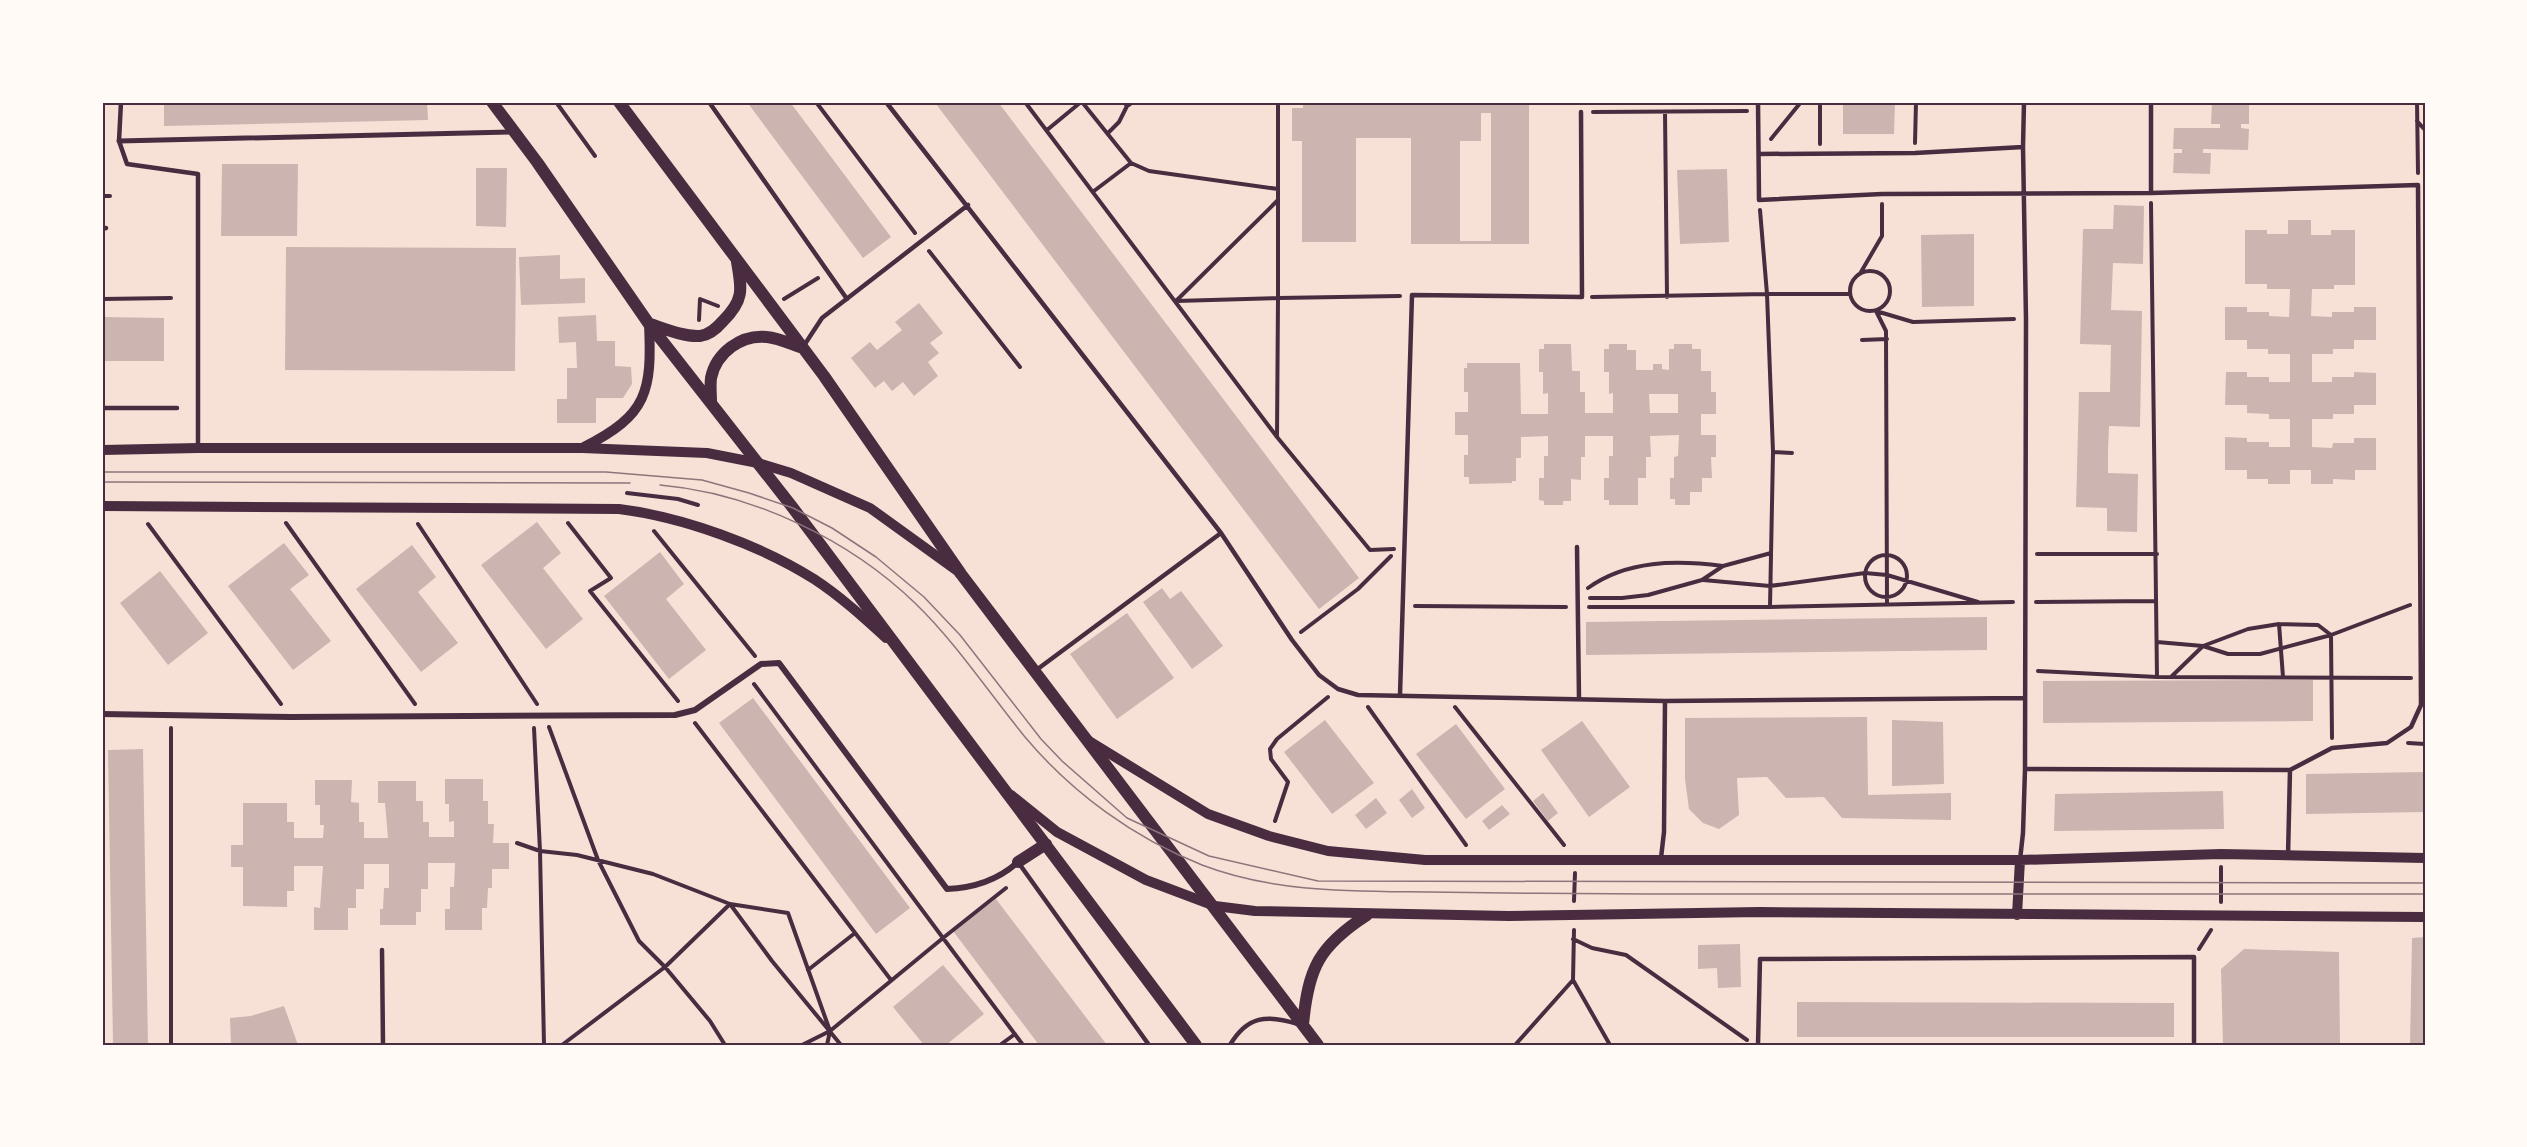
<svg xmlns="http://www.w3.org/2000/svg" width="2527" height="1147" font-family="'Zilla Slab',serif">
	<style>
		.building { fill: #ccb4b1; fill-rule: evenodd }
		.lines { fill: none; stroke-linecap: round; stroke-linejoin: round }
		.path { stroke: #4a2c40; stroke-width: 4 }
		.service { stroke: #4a2c40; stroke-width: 4.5 }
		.pedestrian { stroke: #4a2c40; stroke-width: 5 }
		.minor { stroke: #4a2c40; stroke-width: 6 }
		.tertiary { stroke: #4a2c40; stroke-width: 10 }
		.secondary { stroke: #4a2c40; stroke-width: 12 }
		.tram { stroke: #8f747c; stroke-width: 1.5 }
		.neatline { fill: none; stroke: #4a2c40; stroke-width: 2 }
	</style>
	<rect width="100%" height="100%" fill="#f7e1d7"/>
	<path class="building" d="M164,102H427L428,120L164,126Z
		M747,102H790L891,237L863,258Z
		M939,102H998L1359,578L1319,609L936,104Z
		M1303,102H1356V105H1410V102H1529V244H1411V138H1356V242H1302V141H1292V108H1303ZM1481,113H1491V241H1460V141H1481Z
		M1843,102H1895L1894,134H1843Z
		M2249,102V124H2241V128L2249,129L2248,150L2203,149V153H2211L2210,174L2173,173L2174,153H2182V149H2173L2174,128H2220V124H2211L2212,103Z
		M222,164H298L297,236H221Z
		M476,168H507L506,227L476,226Z
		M1727,169L1729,242L1680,244L1677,170Z
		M2114,205L2144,206L2143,264L2113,263L2112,287L2111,310L2142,311L2140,427L2109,426L2108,450V473L2138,474L2137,532L2107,531V508L2076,507L2079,392H2110L2111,345L2080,344L2083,229H2113Z
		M2288,220H2311V235H2331V230H2355V285H2334V289H2312L2311,316L2332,317V312H2354V307H2376V340H2354V349H2333V354H2312V382H2332V377H2354V372L2376,373V405H2354V414H2333V419H2312V447L2332,448L2333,443H2354V438H2376V470H2355V480L2333,479V484H2311V470H2290V484H2268V479H2247V470H2225V437L2247,438V442H2269V447H2290V419H2269V414L2247,413V405H2225L2226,372H2247V377H2269V382H2290V354H2268V349H2247V340H2225V307H2247V312H2269V316L2289,317L2290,289H2267V284H2245V230H2267V234H2288Z
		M1974,234V306L1922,307L1921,235Z
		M286,247L516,248L515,371L285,370Z
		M560,255V279L585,278V303L521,305L519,257Z
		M919,303L943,333L930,343L939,353L928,362L938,376L914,396L903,382L892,391L884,381L875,388L851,358L870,342L877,350L902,330L895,322Z
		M596,315L597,341H615V366L631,367L632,384L623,398H596V423H557V399H567V368H577L576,342L559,343L558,317Z
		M102,317L164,318V361H102Z
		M1544,344H1571L1572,371H1580V392H1585V413H1613V393L1609,394V372H1604V349H1609V344H1627V350H1636V370H1653V364H1662V369L1669,370V349H1674V344H1692V349H1701V371H1711V392H1716V414H1701V435H1716V457H1711L1712,478H1702V492H1690V505H1675V499H1670V478H1674V457L1678,456L1679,435L1650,436L1651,457H1646V478H1638V505H1609V500H1604V478H1609V456H1613V436H1585V457H1581V480L1571,479V501H1563V505H1544V501L1539,500V478H1544V456H1548V436L1521,437V458H1516V481H1512V483L1469,484V477H1464V455H1468V435H1455V412H1468V392H1464V368H1467V363H1520L1521,414H1548V393L1543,394V372H1539V349H1544ZM1649,394H1678V413H1650Z
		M537,522L561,553L543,568L583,619L546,649L481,565Z
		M284,543L309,575L290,589L331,641L293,670L228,586Z
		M412,545L436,577L418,592L458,643L421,672L356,589Z
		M660,552L684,584L666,599L706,650L669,679L604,596Z
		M160,571L208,633L168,665L120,603Z
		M1162,588L1170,599L1181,591L1223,646L1192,669L1143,602Z
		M1127,613L1174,678L1117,719L1070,654Z
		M1987,617V650L1586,655V622Z
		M2313,680V721L2043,723V681Z
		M753,698L910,908L876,934L719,723Z
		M1867,717L1868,795L1951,793V820L1842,818L1824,797L1786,798L1767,777L1737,778L1739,815L1719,829L1703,823L1689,809L1685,779V718Z
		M1325,720L1374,783L1332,814L1284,752Z
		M1892,720L1943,722L1944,784L1892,786Z
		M1582,721L1630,787L1589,817L1541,750Z
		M1456,724L1505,789L1466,819L1416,754Z
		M143,749L148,1045H113L108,750Z
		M2425,772V812L2306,814V774Z
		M445,779H483V801H488V824H494L493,843H509V869H492V888H488L487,908H482V930H445V909H450V887H454L455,863H428V889H421V912H416V925H380V909H383L384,888H389V864H364V889H356V908H348V930H314V907L320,908L323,866H294V891H287V907L243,906V867H231V845H243V803H287V822H294V838H323L324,825H320V805H315V780H352L351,802L359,803V822H364V838H388L385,803H378V781H416V801H423V822H429V837H454V821L449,822V804H445Z
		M1412,789L1425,808L1412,818L1399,800Z
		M2223,791L2224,829L2054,831L2055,794Z
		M1543,793L1558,813L1548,821L1533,801Z
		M1376,798L1387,813L1366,829L1355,815Z
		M1502,805L1510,814L1489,830L1482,821Z
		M996,899L1107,1045H1039L953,931Z
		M2425,937V1045H2410L2412,938Z
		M1740,944L1741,987L1718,988L1717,968L1698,969V945Z
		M2244,949L2339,952L2340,1044L2223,1045L2221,969Z
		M943,965L984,1014L946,1045H924L893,1007Z
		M1797,1002L2174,1003V1037H1797Z
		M284,1006L298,1045H231L230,1018L251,1016Z"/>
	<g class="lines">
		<path class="path" d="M556,102L595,156
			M816,102L915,233
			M1025,102L1277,437L1370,550L1394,549
			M1082,102L1131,163L1149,171L1278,189
			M1278,102V298L1400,296
			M1820,102V144
			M2417,102L2418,173
			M1127,106L1133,102
			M1593,112L1747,111
			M1665,112L1667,297
			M2417,121L2425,130
			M1047,130L1081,102
			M1108,133L1119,122L1127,106L1124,102
			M1771,139L1801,102
			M1915,143L1916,102
			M1094,191L1131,163
			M102,196H110
			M2151,203L2157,677
			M929,251L1020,367
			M1850 291a20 20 0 1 1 40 0a20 20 0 1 1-40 0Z
			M1861,272L1882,236V204
			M1592,297L1767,294L1760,210
			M102,299L171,298
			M784,299L818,278
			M1876,311L1886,331L1887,603
			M1876,311L1913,322L2014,319
			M699,320L700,299L718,306
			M1862,340L1887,339
			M1277,436L1278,298L1176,301L1278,200
			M1773,452L1792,453
			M627,493L678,499L698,505
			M286,523L415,704
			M568,523L611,578L590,591L678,701
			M148,524L281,704
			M418,524L537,704
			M654,531L755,656
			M2037,554H2157
			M1865 576a21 21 0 1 1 42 0a21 21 0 1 1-42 0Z
			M1703,580L1770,586L1865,573L1887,575L1978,602
			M1588,588C1627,560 1676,560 1723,566
			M1590,598H1622L1648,595L1702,580L1723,566L1771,553
			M2036,602L2155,601
			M1415,606L1566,607
			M1589,607H1770L2013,602
			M1770,607L1773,452L1767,294H1850
			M2279,624L2283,677
			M1301,632L1358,589L1391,556
			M2157,642L2203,646L2228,654H2260L2331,635L2332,738
			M2038,671L2157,677L2411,678
			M2172,676L2203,646L2248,629L2279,624L2318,625L2331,635L2410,605
			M754,684L943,938L1006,888
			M1368,707L1466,845
			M1455,707L1564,845
			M695,723L891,980
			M549,727L598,860L639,941L665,967L710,1021L725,1045
			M171,728V1045
			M534,728L540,851L544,1045
			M2408,743L2425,744
			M1275,821L1288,782L1271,759L1270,749L1277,739L1328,697
			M517,843L540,851L577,855L653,874L730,904L772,961L841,1045
			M1574,901L1575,873
			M2221,902V867
			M1574,930L1573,980L1610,1045
			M1573,939L1592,948L1626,955L1747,1040
			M2199,949L2211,930
			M808,970L855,933
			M562,1045L665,967L730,904L788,913L830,1031L827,1045
			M802,1045L830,1031L943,938L1023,1045
			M1000,1045L1015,1034
			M1515,1045L1573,980"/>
		<path class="service" d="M121,102L119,141L127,164L198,174V448
			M709,102L847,299
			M886,102L1221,533L1292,640L1319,675L1338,689L1358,695L1665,701L2025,698
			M1758,102L1759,200L1882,194L2151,193L2418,185L2421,705L2411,727L2387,743L2332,748L2290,770L2288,856
			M2151,102V193
			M1759,154L1915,153L2023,147
			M102,229L106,228
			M803,347L822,318L968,205
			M102,408H177
			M1577,547L1579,699
			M1035,671L1221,533
			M1400,695L1412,295L1582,297L1581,112
			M2025,769L2290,770
			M1661,858L1664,832L1665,701
			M2020,860L2023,833L2025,769L2026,319L2023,147L2024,102
			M1018,862L1149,1045
			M382,950L383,1045
			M1230,1045C1247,1016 1267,1014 1298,1024
			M1758,1045L1760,959L2194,957V1045"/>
		<path class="pedestrian" d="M119,141L513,132"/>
		<path class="minor" d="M102,714L291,717L675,715L695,710L761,664L779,663L947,889C973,888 998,880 1018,862"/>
		<path class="tertiary" d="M584,447C648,415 652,391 649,324
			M102,450L198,448H582L707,453L758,463L791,473L870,508L956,570
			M102,506L619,509C683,517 760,545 814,579C840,596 863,617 886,638
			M1089,741L1208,814L1269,836L1328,851L1425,860H2020L2221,854L2425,858
			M1011,795L1057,832L1146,880L1215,906L1255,911L1509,916L1760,912L2425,917
			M2017,915L2020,860"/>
		<path class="secondary" d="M492,102L537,162L649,324L793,508L1196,1045
			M619,102L824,376L961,574L1318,1045
			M650,324C665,329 684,337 700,336C709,335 717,328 723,321C744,300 742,290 737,262
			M711,402C711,394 710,386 711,378C716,353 741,334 767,337C778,338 791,344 803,348
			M1018,862L1046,844
			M1303,1025C1308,968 1319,946 1367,915"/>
		<path class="tram" d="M102,472H606L702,480L749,493L793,508L832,528L876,557L924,597L960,635L1041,739L1062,761L1127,818L1209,856L1318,881L2425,883
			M102,482L630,483
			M660,485C752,493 849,539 916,604C957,644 989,693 1025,737C1072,793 1134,838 1202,865C1275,893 1352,891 1429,892C1502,893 1576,894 1649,894C1908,893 2166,895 2425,894"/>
	</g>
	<rect width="2527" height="1147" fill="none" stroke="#fffaf5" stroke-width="207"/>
	<rect x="104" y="104" width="2320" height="940" class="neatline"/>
</svg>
